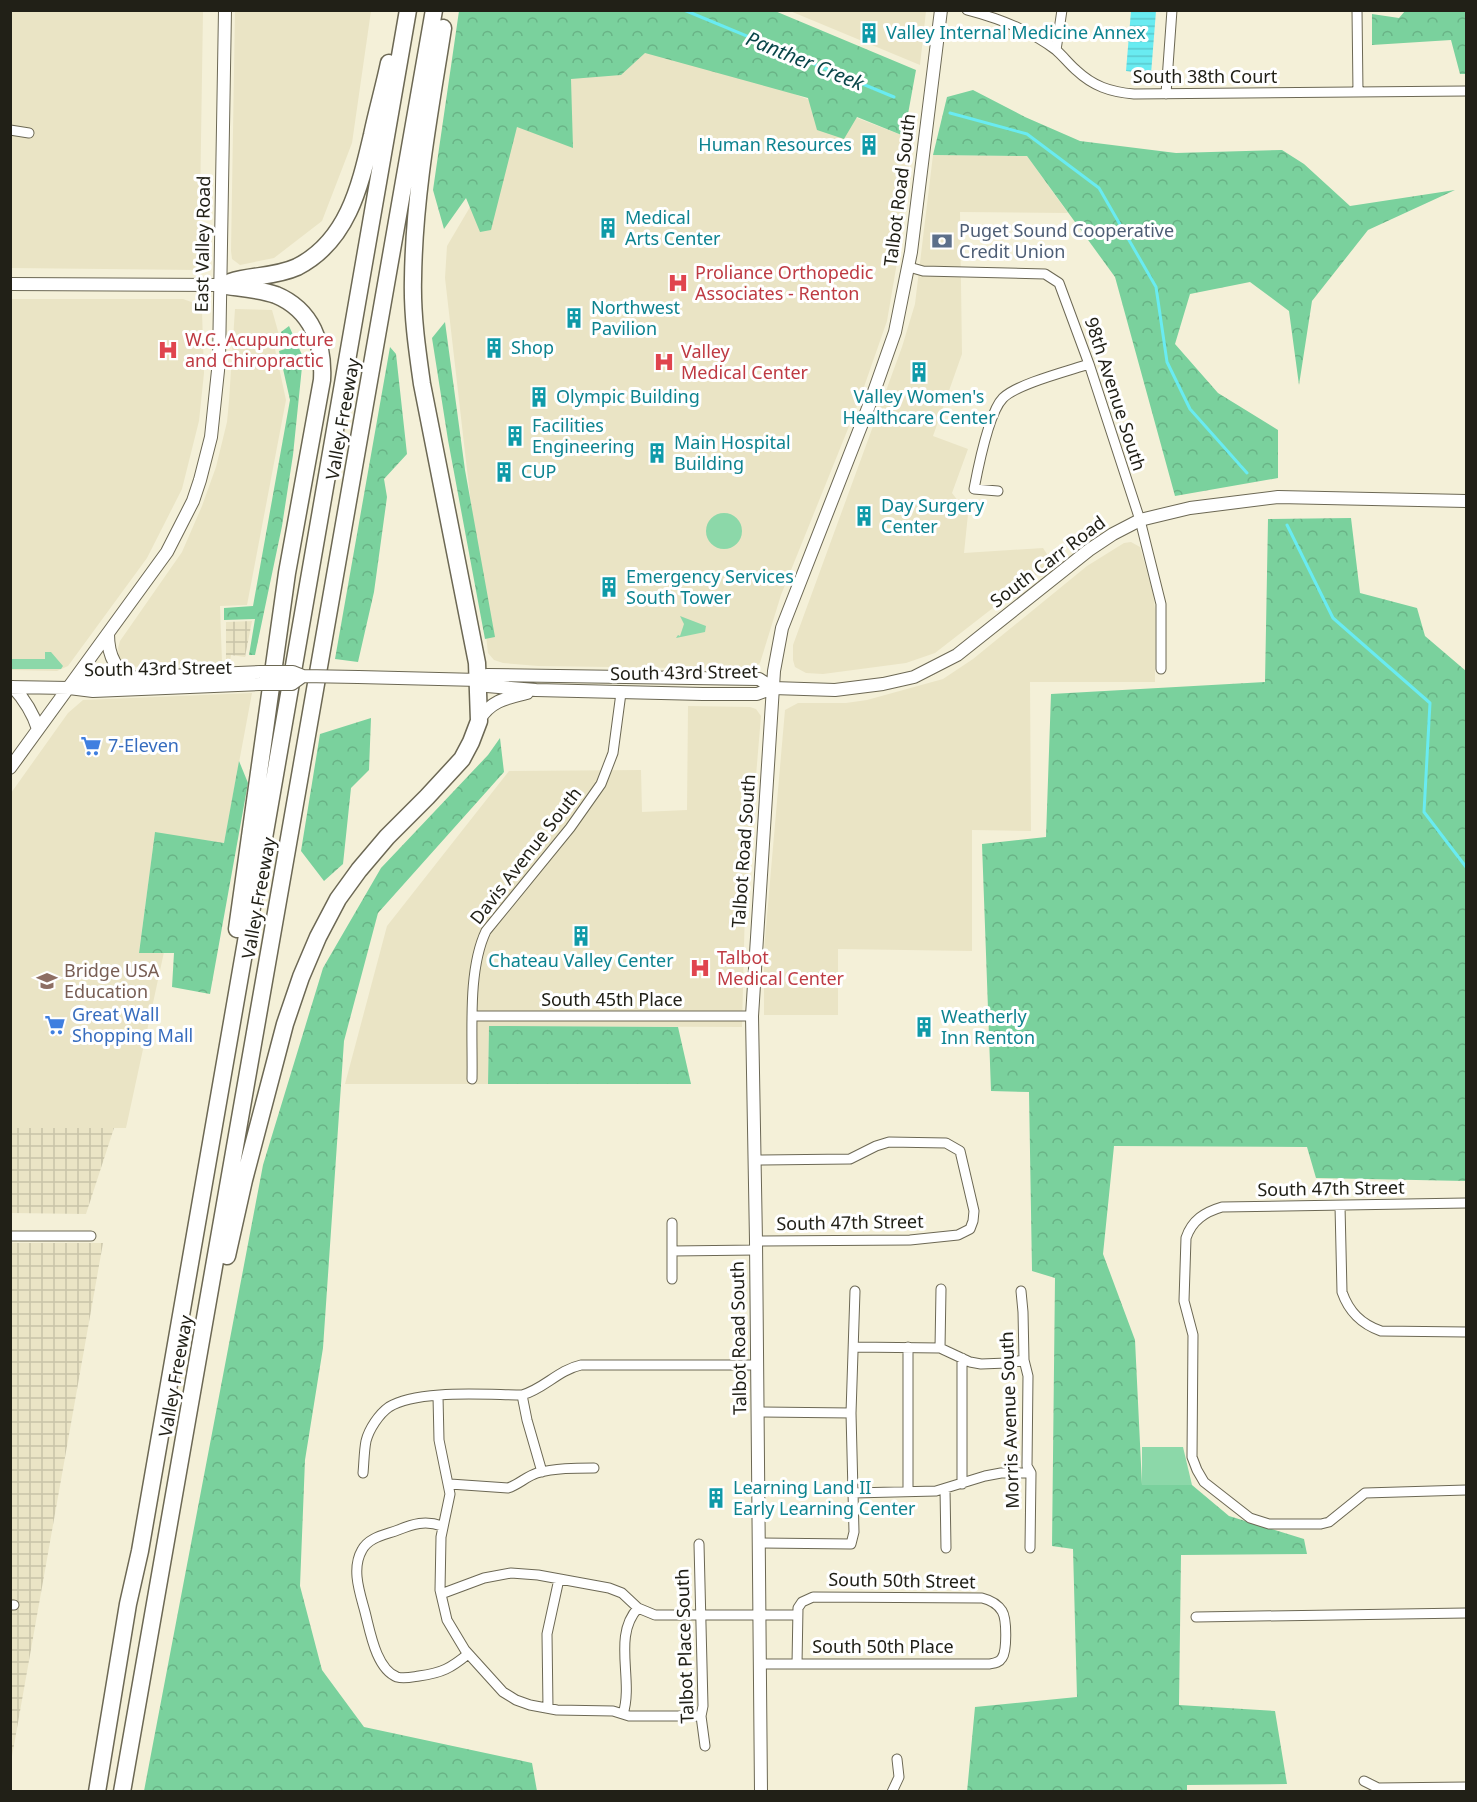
<svg xmlns="http://www.w3.org/2000/svg" width="1477" height="1802" font-family="'Noto Sans',sans-serif">
	<style>
		.built { fill: #eae4c5 }
		.industrial { fill: url(#industrial-grid) }
		.green { fill: #8cd8a9 }
		.forest { fill: url(#forest-crowns) }
		.water { fill: url(#water-rules) }
		.lines { fill: none; stroke-linecap: round; stroke-linejoin: round }
		.stream { stroke: #69ebf1; stroke-width: 3 }
		.street-casing { stroke: #6c6854; stroke-width: 11 }
		.secondary-casing { stroke: #6c6854; stroke-width: 14 }
		.highway-casing { stroke: #6c6854; stroke-width: 19 }
		.street { stroke: #fff; stroke-width: 9 }
		.secondary { stroke: #fff; stroke-width: 12 }
		.highway { stroke: #fff; stroke-width: 16 }
		.secondary-bridge-casing { stroke: #6c6854; stroke-width: 14; stroke-linecap: butt }
		.secondary-bridge { stroke: #fff; stroke-width: 12 }
		.labels { text-anchor: middle; stroke-width: 6; stroke-linejoin: round; paint-order: stroke }
		.culture-label { font-size: 18px; fill: #0d838f; stroke: #fff; text-anchor: start }
		.street-label { font-size: 18px; fill: #212017; stroke: #fff }
		.service-label { font-size: 18px; fill: #4e5e75; stroke: #fff; text-anchor: start }
		.health-label { font-size: 18px; fill: #be3a42; stroke: #fff; text-anchor: start }
		.shop-label { font-size: 18px; fill: #366cbe; stroke: #fff; text-anchor: start }
		.education-label { font-size: 18px; fill: #785e54; stroke: #fff; text-anchor: start }
		.water-label { font-size: 20px; font-style: italic; fill: #094649; stroke: #fff }
	</style>
	<defs>
		<pattern id="industrial-grid" width="8" height="8" patternUnits="userSpaceOnUse" patternTransform="scale(1.5)"><rect width="8" height="8" fill="#eae4c5"/><path d="M0 4h8M4 0v8" fill="none" stroke="#c8c3a8"/></pattern>
		<pattern id="forest-crowns" width="20" height="18" patternUnits="userSpaceOnUse" patternTransform="scale(1.5)"><rect width="20" height="18" fill="#7ad19d"/><path d="M2 6a3 3 0 1 1 6 0M12 15a3 3 0 1 1 6 0" fill="none" stroke="#69b386"/></pattern>
		<pattern id="water-rules" width="6" height="5" patternUnits="userSpaceOnUse" patternTransform="scale(1.5)"><rect width="6" height="5" fill="#69ebf1"/><path d="M0 2.5h6" fill="none" stroke="#5bc9ce"/></pattern>
	</defs>
	<rect width="100%" height="100%" fill="#f4f0d8"/>
	<path class="built" d="M11,11H203L199,270L11,268Z
		M235,11H371L352,143L322,221L274,258L240,265L232,259L231,251Z
		M790,11H926L920,65Z
		M584,14L912,139L901,239L887,321L858,404L781,595L760,663L753,669L538,666L503,663L494,660L488,653L445,278L447,246Z
		M933,155L1027,156L1068,213L960,212L962,354L933,436L968,449L952,493L968,514L964,553L1043,548L1052,562L935,653L906,663L823,674L806,673L795,667L793,660V645L902,347L915,304Z
		M11,299H183L197,304L202,311L204,373L199,421L182,489L147,558L68,666L57,671L11,670Z
		M235,309L272,310L283,349H275L286,400L247,605L220,606L222,663L131,667L122,662L119,658L118,648L120,641L182,552L202,506L216,467L227,422L229,401Z
		M1131,542L1140,547L1153,593L1155,609V682H1030L1031,831L972,830V951L838,949V1015H764V950L785,710L798,703H846L867,700L943,679L973,659L1087,566L1124,543Z
		M252,693L224,843L155,833L139,952H164L126,1128H11V793L68,713L83,700Z
		M688,706L750,707L756,709L761,716L745,908L742,1027L489,1026L488,1084H345L387,926L509,771L641,770L642,812L687,810Z"/>
	<path class="industrial" d="M252,621L245,657L231,655L230,662H226V622Z
		M11,1128H114L86,1214L11,1213Z
		M11,1243H103L11,1762Z"/>
	<path class="green" d="M706 531a18 18 0 1 1 36 0a18 18 0 1 1-36 0Z
		M680,616L706,626L705,632L676,638L678,635L680,636L684,624Z
		M45,652H51L63,666L61,669H11V659H45Z
		M1142,1447H1183L1192,1485H1142Z"/>
	<path class="forest" d="M459,11H775L916,70L904,136L857,117L844,139L817,130L808,98L645,53L621,75L571,79L573,148L517,127L491,230L480,232L466,198L444,229L433,190Z
		M1405,11H1466V74H1460L1451,40L1372,45V14L1399,18Z
		M973,90L1025,117L1080,141L1176,153L1282,150L1304,164L1350,206L1455,190L1368,230L1312,301L1299,385L1289,311L1250,282L1190,294L1175,344L1218,393L1278,430V478L1175,496L1115,277L1027,156L933,155L947,97Z
		M445,322L465,470L495,637L485,639L448,440L432,338Z
		M289,326L303,357L293,455L282,526L255,655H249L255,619L224,620V608L253,606L290,400L279,351L285,349L281,332Z
		M390,347L396,354L407,454L384,479L387,497L374,592L358,662L335,659Z
		M1351,518L1360,593L1417,608L1425,636L1466,671V1181L1316,1178L1307,1147L1114,1146L1103,1254L1135,1340L1142,1485H1192L1229,1516L1304,1539L1307,1554L1181,1555L1179,1705L1275,1711L1287,1784L1187,1785V1792H967L975,1707L1077,1697L1073,1549L1052,1546L1055,1278L1032,1271L1029,1092L991,1091L982,844L1046,837L1051,694L1265,682L1268,519Z
		M371,718L369,770L351,788L343,864L324,881L301,851L320,734Z
		M500,738L504,772L378,913L344,1041L323,1348L305,1460L300,1586L322,1670L364,1727L532,1763L537,1791H144L263,1165L323,968L381,868L488,755Z
		M239,761L248,783L210,994L172,987L174,953H139L155,832L224,843Z
		M489,1026L678,1027L691,1084H488Z"/>
	<path class="water" d="M1131,11H1156L1151,74L1126,71Z"/>
	<g class="lines">
		<path class="stream" d="M684,10L894,97
			M950,113L1027,134L1099,188L1156,287L1167,362L1190,409L1247,473
			M1287,525L1333,618L1430,703L1424,812L1466,867"/>
		<g class="street-casing">
			<path id="street" d="M967,10C998,18 1031,31 1056,50C1063,56 1069,64 1076,70C1093,86 1110,92 1134,94L1466,91
				M1357,10L1358,92
				M1056,50L1062,10
				M1166,94L1172,10
				M10,130L29,133
				M909,267L923,271L1045,274L1059,283L1089,364L1140,520L1161,604V669
				M998,491L974,489C978,468 989,412 1003,398C1017,384 1068,371 1089,364
				M473,1016H752
				M472,1079C473,1034 467,971 486,931L570,828L601,784L613,753L621,693
				M755,1160L850,1159L876,1146L889,1142L946,1143L960,1151L974,1211L973,1221L970,1229L958,1235L910,1240L756,1241
				M1466,1203L1222,1207C1205,1212 1192,1220 1186,1238L1184,1301L1193,1335L1192,1457L1197,1470L1204,1482L1250,1518L1269,1524H1321L1329,1522L1365,1493L1466,1490
				M1340,1206L1342,1292C1349,1312 1361,1324 1381,1331L1466,1332
				M672,1223V1279
				M10,1236H91
				M672,1251L757,1250
				M1021,1291L1023,1312L1024,1360L1028,1376L1027,1466L1031,1473L1030,1548
				M854,1347L940,1348L970,1362L981,1364L1007,1363L1024,1360
				M908,1347V1491
				M940,1348L941,1289
				M962,1358V1484
				M522,1395L527,1420L542,1472
				M438,1396L439,1440L450,1494L441,1537L440,1590L447,1620L465,1650L503,1692L516,1700L530,1705L557,1710L613,1711L629,1716H701
				M758,1412L851,1413
				M363,1473C364,1463 364,1451 366,1441C369,1429 379,1414 389,1407C417,1389 488,1395 522,1395C544,1389 558,1370 581,1365H758
				M450,1484L508,1488C518,1485 527,1476 537,1473C555,1468 575,1468 594,1468
				M945,1489L946,1548
				M853,1493L936,1491L985,1476L1001,1473H1031
				M442,1526C425,1520 413,1524 398,1530C385,1535 369,1537 362,1550C351,1569 360,1593 365,1612C370,1631 376,1669 397,1677C404,1679 412,1677 419,1676C442,1673 451,1668 468,1654
				M759,1543L851,1544L854,1532L851,1413L855,1291
				M699,1544L703,1706L701,1716L705,1746
				M441,1594L484,1578L511,1573L538,1575L609,1588L622,1593L638,1608L655,1615H796
				M10,1605H14
				M1196,1617L1466,1613
				M760,1664H989C994,1663 999,1663 1002,1658C1007,1651 1007,1619 1002,1611C997,1603 990,1600 982,1598L813,1597L802,1602L798,1608L797,1664
				M548,1708L547,1634L559,1579
				M623,1714C634,1680 612,1636 638,1608
				M1364,1781L1378,1788L1466,1787
				M892,1792L899,1777L897,1759"/>
		</g>
		<g class="secondary-casing">
			<path id="secondary" d="M10,284L220,285
				M108,634C108,653 114,671 134,679
				M358,677L479,680L487,675L759,679L773,688
				M479,680L487,686L536,690L703,694H757L773,688L835,690L883,684L914,677L957,655L1089,550L1113,534L1140,520L1190,508L1278,497L1466,501
				M10,687L69,688L93,691L259,684
				M13,687C24,699 33,713 38,729
				M73,687L96,679L260,672
				M479,720C490,701 506,698 527,693
				M10,768L167,552L193,501L200,480L211,437L219,361L225,10
				M761,1792L756,1241L752,1016L774,671L782,628L870,403L895,332L911,252L941,10"/>
		</g>
		<g class="highway-casing">
			<path id="highway" d="M230,282C252,275 275,277 297,267C348,241 360,186 372,135C377,111 384,87 389,63
				M220,285C238,288 259,289 276,295C312,310 324,344 322,380L287,573L237,929
				M227,1256L244,1180L285,1024L301,977L318,937L338,899L359,870L387,837L427,797L462,759L471,742L479,721L477,663L422,384C417,349 412,314 413,279C414,194 430,111 443,28
				M97,1792L128,1604L140,1551L408,10
				M122,1792L434,10"/>
		</g>
		<use href="#street" class="street"/>
		<use href="#secondary" class="secondary"/>
		<use href="#highway" class="highway"/>
		<g class="secondary-bridge-casing">
			<path id="secondary-bridge" d="M260,672H293L303,676L358,677
				M259,684H292L303,676"/>
		</g>
		<use href="#secondary-bridge" class="secondary-bridge"/>
	</g>
	<defs>
		<g id="building-bare" transform="scale(1.62)"><path d="M-4-6H4V6H1V3H-1V6H-4ZM-2.5-4.3h1.7v1.8h-1.7ZM.8-4.3h1.7v1.8H.8ZM-2.5-1h1.7V.8h-1.7ZM.8-1h1.7V.8H.8Z" fill="#0f9aa8" stroke="#fff" stroke-width="2.5" paint-order="stroke"/></g>
		<g id="bank-bare" transform="scale(1.62)"><path d="M-6-4H6V4H-6ZM0-2.3a2.3 2.3 0 1 0 0 4.6a2.3 2.3 0 1 0 0-4.6Z" fill="#5c6f8a" stroke="#fff" stroke-width="2.5" paint-order="stroke"/></g>
		<g id="hospital-bare" transform="scale(1.62)"><path d="M-5-5h3v3.5h4V-5h3V5h-3V1.5h-4V5h-3Z" fill="#e0444e" stroke="#fff" stroke-width="2.5" paint-order="stroke"/></g>
		<g id="supermarket-bare" transform="scale(1.62)"><path d="M-6-5.5h2.5l.6 2H6L4.5 2H-2.5L-4.4-4H-6ZM-1.5 3.2a1.3 1.3 0 1 0 .1 0ZM3 3.2a1.3 1.3 0 1 0 .1 0Z" fill="#3f7fe0" stroke="#fff" stroke-width="2.5" paint-order="stroke"/></g>
		<g id="school-bare" transform="scale(1.62)"><path d="M0-5L7-2L0 1L-7-2ZM-4 1L0 2.5L4 1V4Q0 6-4 4Z" fill="#8d6e63" stroke="#fff" stroke-width="2.5" paint-order="stroke"/></g>
	</defs>
	<g fill-rule="evenodd">
		<use href="#building-bare" x="869" y="33"/>
		<use href="#building-bare" x="869" y="145"/>
		<use href="#building-bare" x="608" y="228"/>
		<use href="#bank-bare" x="942" y="241"/>
		<use href="#hospital-bare" x="678" y="283"/>
		<use href="#building-bare" x="574" y="318"/>
		<use href="#building-bare" x="494" y="348"/>
		<use href="#hospital-bare" x="168" y="350"/>
		<use href="#hospital-bare" x="664" y="362"/>
		<use href="#building-bare" x="919" y="372"/>
		<use href="#building-bare" x="539" y="397"/>
		<use href="#building-bare" x="515" y="436"/>
		<use href="#building-bare" x="657" y="453"/>
		<use href="#building-bare" x="504" y="472"/>
		<use href="#building-bare" x="864" y="516"/>
		<use href="#building-bare" x="609" y="587"/>
		<use href="#supermarket-bare" x="91" y="746"/>
		<use href="#building-bare" x="581" y="936"/>
		<use href="#hospital-bare" x="700" y="968"/>
		<use href="#school-bare" x="47" y="981"/>
		<use href="#supermarket-bare" x="55" y="1025"/>
		<use href="#building-bare" x="924" y="1027"/>
		<use href="#building-bare" x="716" y="1498"/>
	</g>
	<g class="labels">
		<g class="culture-label">
			<text x="886" y="39">Valley Internal Medicine Annex</text>
			<text x="852" y="151" text-anchor="end">Human Resources</text>
			<text x="625" y="224">Medical<tspan x="625" dy="21">Arts Center</tspan></text>
			<text x="591" y="314">Northwest<tspan x="591" dy="21">Pavilion</tspan></text>
			<text x="511" y="354">Shop</text>
			<text x="556" y="403">Olympic Building</text>
			<text x="919" y="403" text-anchor="middle">Valley Women's<tspan x="919" dy="21">Healthcare Center</tspan></text>
			<text x="532" y="432">Facilities<tspan x="532" dy="21">Engineering</tspan></text>
			<text x="674" y="449">Main Hospital<tspan x="674" dy="21">Building</tspan></text>
			<text x="521" y="478">CUP</text>
			<text x="881" y="512">Day Surgery<tspan x="881" dy="21">Center</tspan></text>
			<text x="626" y="583">Emergency Services<tspan x="626" dy="21">South Tower</tspan></text>
			<text x="581" y="967" text-anchor="middle">Chateau Valley Center</text>
			<text x="941" y="1023">Weatherly<tspan x="941" dy="21">Inn Renton</tspan></text>
			<text x="733" y="1494">Learning Land II<tspan x="733" dy="21">Early Learning Center</tspan></text>
		</g>
		<g class="street-label">
			<text x="1205" y="83">South 38th Court</text>
			<text transform="translate(900 190) rotate(-83)" y="6">Talbot Road South</text>
			<text transform="translate(203 244) rotate(-89)" y="6">East Valley Road</text>
			<text transform="translate(1115 394) rotate(72)" y="6">98th Avenue South</text>
			<text transform="translate(343 419) rotate(-80)" y="6">Valley Freeway</text>
			<text transform="translate(1048 562) rotate(-37)" y="6">South Carr Road</text>
			<text transform="translate(158 669) rotate(-1)" y="6">South 43rd Street</text>
			<text transform="translate(684 673) rotate(-1)" y="6">South 43rd Street</text>
			<text transform="translate(744 851) rotate(-86)" y="6">Talbot Road South</text>
			<text transform="translate(526 856) rotate(-52)" y="6">Davis Avenue South</text>
			<text transform="translate(259 898) rotate(-80)" y="6">Valley Freeway</text>
			<text x="612" y="1006">South 45th Place</text>
			<text transform="translate(1331 1189) rotate(-1)" y="6">South 47th Street</text>
			<text transform="translate(850 1223) rotate(-1)" y="6">South 47th Street</text>
			<text transform="translate(739 1338) rotate(-91)" y="6">Talbot Road South</text>
			<text transform="translate(176 1376) rotate(-80)" y="6">Valley Freeway</text>
			<text transform="translate(1010 1420) rotate(-92)" y="6">Morris Avenue South</text>
			<text transform="translate(902 1581) rotate(1)" y="6">South 50th Street</text>
			<text transform="translate(685 1646) rotate(-92)" y="6">Talbot Place South</text>
			<text x="883" y="1653">South 50th Place</text>
		</g>
		<g class="service-label">
			<text x="959" y="237">Puget Sound Cooperative<tspan x="959" dy="21">Credit Union</tspan></text>
		</g>
		<g class="health-label">
			<text x="695" y="279">Proliance Orthopedic<tspan x="695" dy="21">Associates - Renton</tspan></text>
			<text x="185" y="346">W.C. Acupuncture<tspan x="185" dy="21">and Chiropractic</tspan></text>
			<text x="681" y="358">Valley<tspan x="681" dy="21">Medical Center</tspan></text>
			<text x="717" y="964">Talbot<tspan x="717" dy="21">Medical Center</tspan></text>
		</g>
		<g class="shop-label">
			<text x="108" y="752">7-Eleven</text>
			<text x="72" y="1021">Great Wall<tspan x="72" dy="21">Shopping Mall</tspan></text>
		</g>
		<g class="education-label">
			<text x="64" y="977">Bridge USA<tspan x="64" dy="21">Education</tspan></text>
		</g>
		<g class="water-label">
			<text transform="translate(805 61) rotate(22)" y="7">Panther Creek</text>
		</g>
	</g>
	<rect width="1477" height="1802" fill="none" stroke="#212017" stroke-width="24"/>
</svg>
